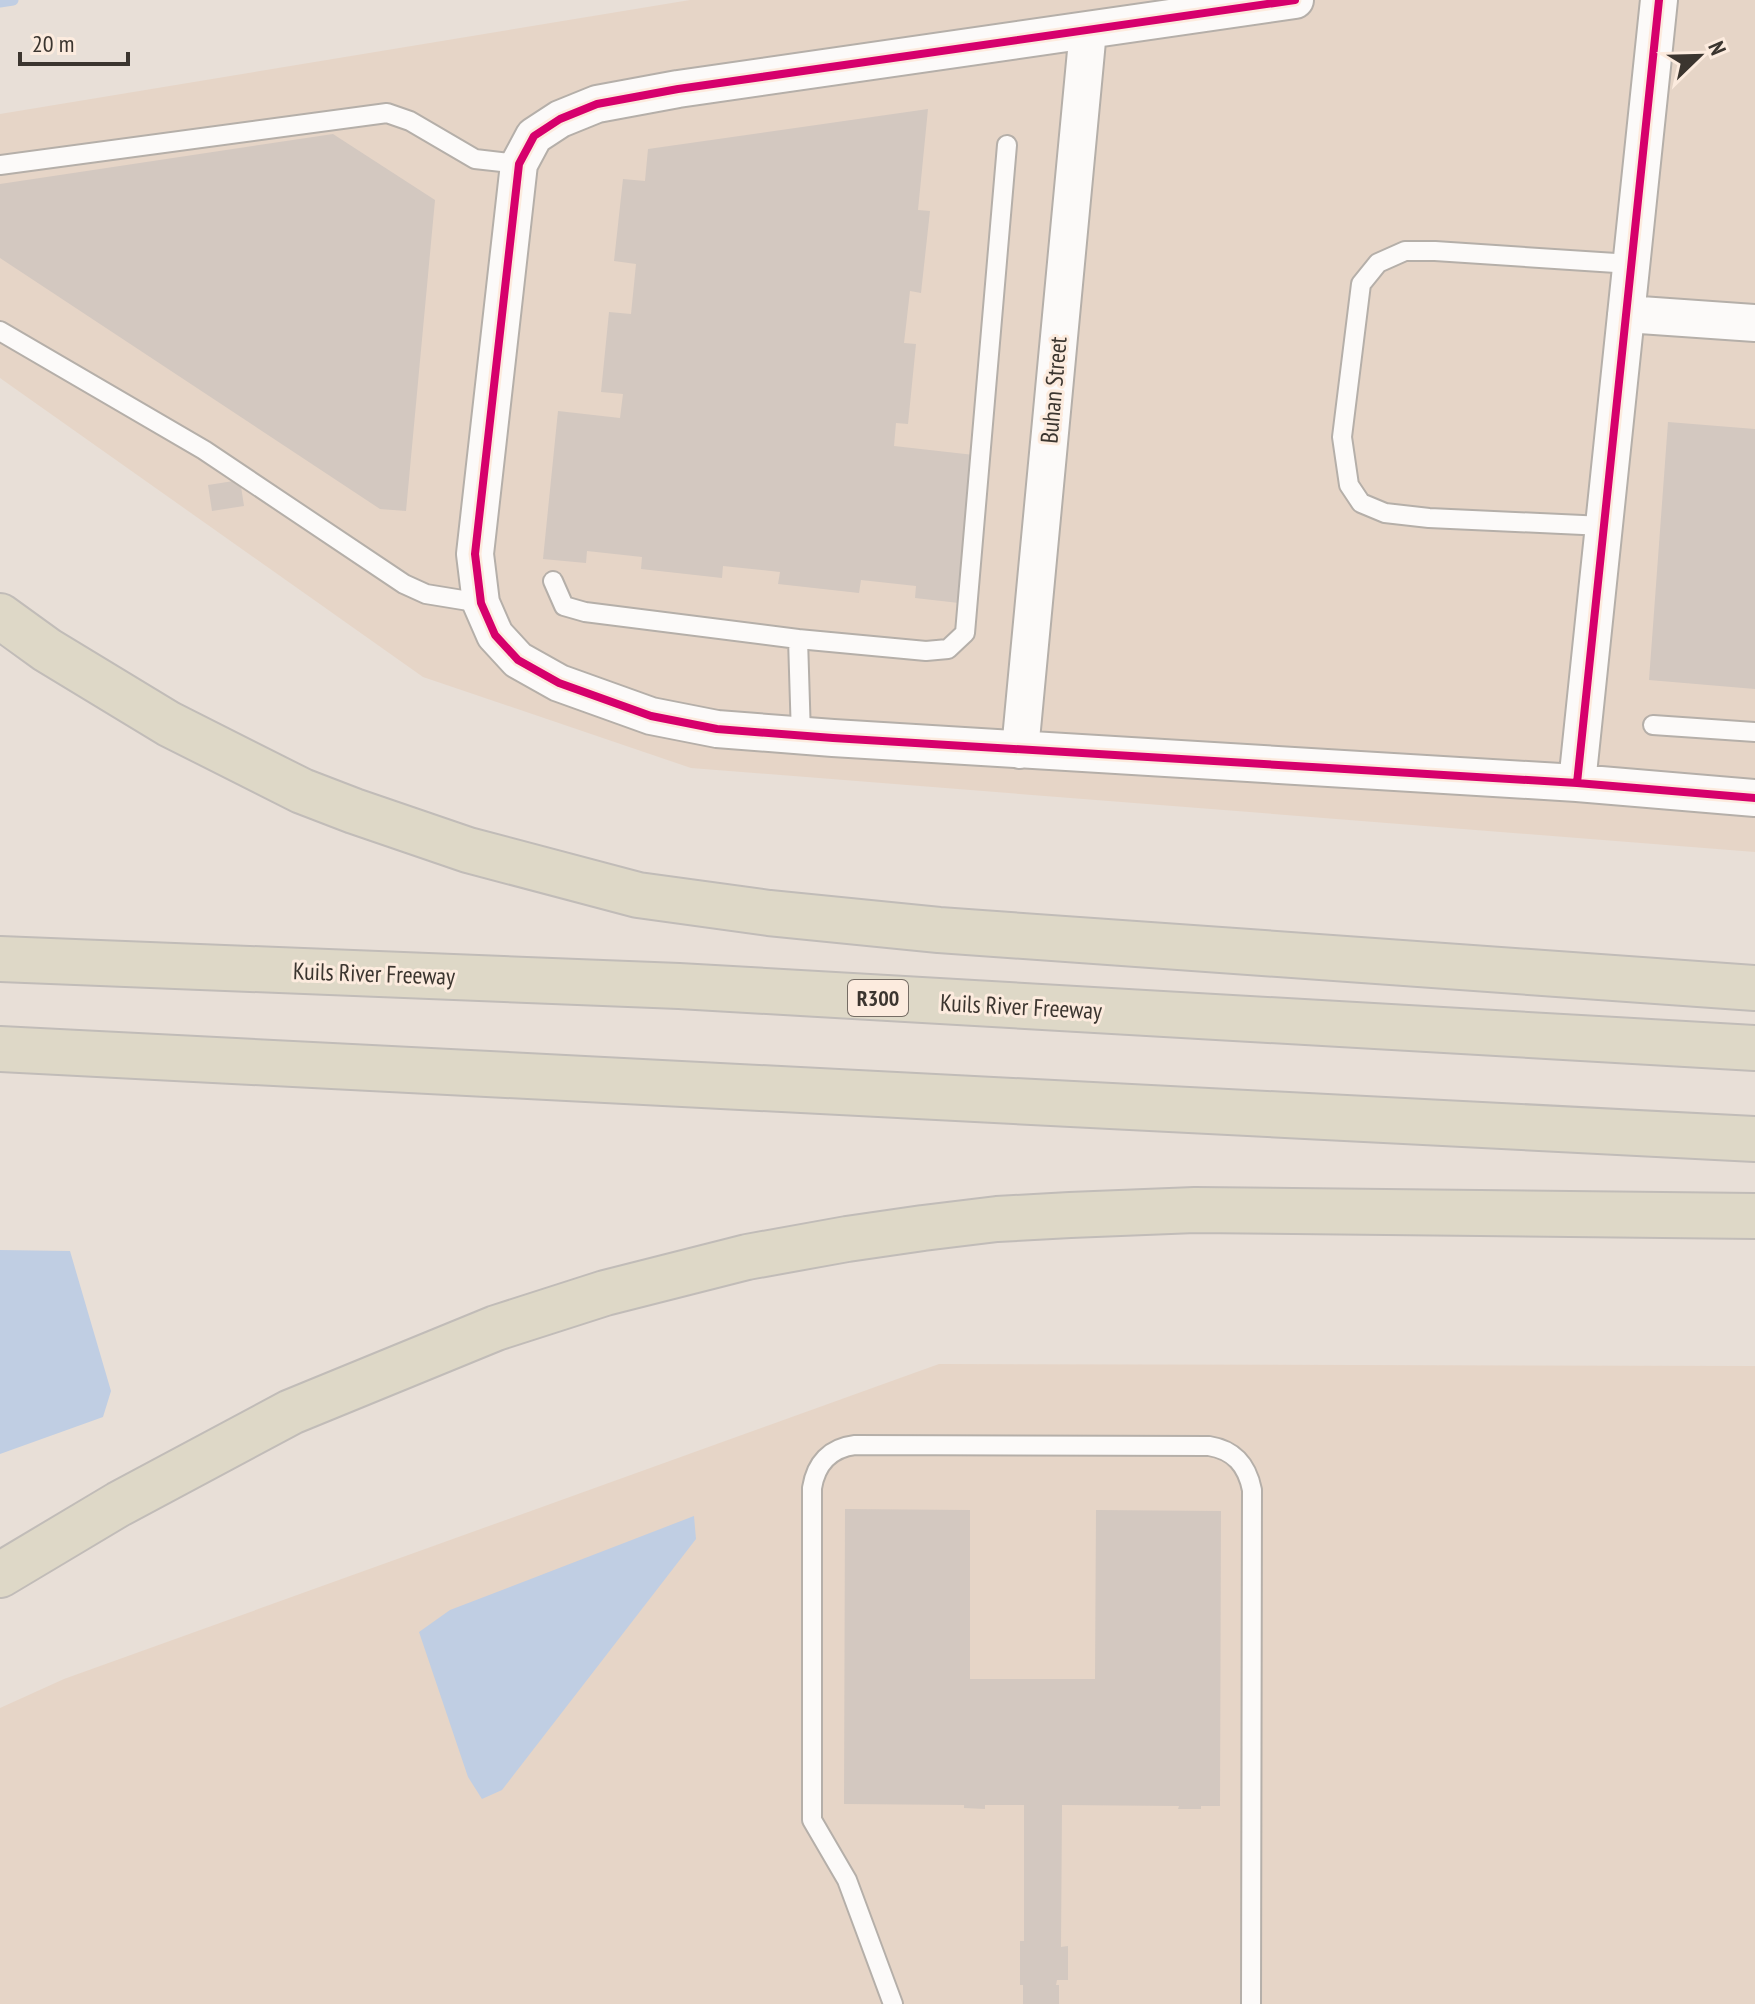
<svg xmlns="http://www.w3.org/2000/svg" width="1755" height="2004" font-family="'PT Sans Narrow',sans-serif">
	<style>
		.built { fill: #e6d5c7 }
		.water { fill: #c0cee3 }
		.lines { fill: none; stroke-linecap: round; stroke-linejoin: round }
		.stream { stroke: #c0cee3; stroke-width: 11 }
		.building { fill: #d3c8c0 }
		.service-casing { stroke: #b5afa9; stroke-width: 22 }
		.minor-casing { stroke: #b5afa9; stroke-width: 40 }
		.motorway-casing { stroke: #c1bcb8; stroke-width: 48 }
		.service { stroke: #fcfaf9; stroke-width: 18 }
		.minor { stroke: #fcfaf9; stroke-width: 36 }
		.motorway { stroke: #ded8c7; stroke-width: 44 }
		.cycleway-casing { stroke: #fcebde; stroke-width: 13 }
		.cycleway { stroke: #d6006c; stroke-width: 8 }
		.labels { text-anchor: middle; stroke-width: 6; stroke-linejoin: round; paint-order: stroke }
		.shield { fill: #fcebde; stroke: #756c64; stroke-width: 2 }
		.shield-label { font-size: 22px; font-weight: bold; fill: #3b352f }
		.street-label { font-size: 24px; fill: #3b352f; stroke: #fcebde }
	</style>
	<rect width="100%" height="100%" fill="#e8dfd7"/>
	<path class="built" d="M690,0H1755V852L691,768L423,677L0,378V114Z
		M939,1364L1755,1366V2004H0V1708L64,1679Z"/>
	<path class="water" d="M0,1250L70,1251L111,1391L103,1417L0,1454Z
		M694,1516L696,1539L502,1790L482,1799L468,1777L419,1632L450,1610Z"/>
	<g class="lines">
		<path class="stream" d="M0,2L13,0"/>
	</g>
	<path class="building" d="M928,109L918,210L930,211L921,293L910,291L904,343L916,344L908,424L896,423L894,446L974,455L959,603L915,598L916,586L861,580L859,593L778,584L780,572L723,566L722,578L641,569L642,557L587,551L586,563L543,559L558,411L620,418L623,394L601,392L609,312L631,314L636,264L614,261L623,179L645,181L648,149Z
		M333,134L435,200L406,511L380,509L0,258V184Z
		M1668,422L1755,429V689L1649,680Z
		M240,480L244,506L212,511L208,485Z
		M845,1509L970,1510V1679H1095L1096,1510L1221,1511L1220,1806H1201V1809H1178L1179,1806L1062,1805L1061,1947L1068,1946V1980H1057L1056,1985H1059V2004H1023V1985H1020V1941H1024V1805H985V1809L964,1808V1805L844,1804Z"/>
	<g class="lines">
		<g class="service-casing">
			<path id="service" d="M0,165L387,113L410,121L475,159L519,164
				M0,331L204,450L404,584L426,594L481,603
				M1604,526L1429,518L1385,513L1361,503L1349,485L1342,437L1361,284L1378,263L1405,251H1435L1631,264
				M553,581L564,606L585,612L798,639
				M1653,725L1755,732
				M801,736L798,639L926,651L948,649L965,633L1007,145
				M893,2004L847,1880L812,1820V1488C816,1463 830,1448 855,1445L1209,1446C1234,1450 1247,1465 1252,1490L1251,2004"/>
		</g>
		<g class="minor-casing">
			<path id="minor" d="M1295,0L678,89L597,104L560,119L534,136L519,164L475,554L481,603L495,635L518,660L559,683L651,716L717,729L833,738L1577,783L1755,798
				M1626,314L1755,323
				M1020,750L1088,30
				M1577,783L1659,0"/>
		</g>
		<g class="motorway-casing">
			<path id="motorway" d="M0,616L47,650L169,724L302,791L354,811L468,850L638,895L769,913L939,930L1755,988
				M0,959L679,986L1755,1048
				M0,1049L1755,1139
				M0,1575L119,1504L291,1412L496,1328L605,1293L747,1257L847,1239L923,1228L997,1219L1070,1215L1195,1210L1755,1216"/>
		</g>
		<use href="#service" class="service"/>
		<use href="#minor" class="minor"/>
		<use href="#motorway" class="motorway"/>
		<g class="cycleway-casing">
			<path id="cycleway" d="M1295,0L678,89L597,104L560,119L534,136L519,164L475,554L481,603L495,635L518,660L559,683L651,716L717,729L833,738L1577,783L1755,798
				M1577,783L1659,0"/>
		</g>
		<use href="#cycleway" class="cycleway"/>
	</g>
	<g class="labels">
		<rect class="shield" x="848" y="980" width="60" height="36" rx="6"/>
		<g class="shield-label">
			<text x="878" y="1006">R300</text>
		</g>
		<g class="street-label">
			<text transform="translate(1054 390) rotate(-85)" y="8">Buhan Street</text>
			<text transform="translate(374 974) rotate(2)" y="8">Kuils River Freeway</text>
			<text transform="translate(1021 1007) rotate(3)" y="8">Kuils River Freeway</text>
		</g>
	</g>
	<g transform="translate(1699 56) rotate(67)" stroke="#fcebde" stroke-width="6" paint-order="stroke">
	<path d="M0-6L14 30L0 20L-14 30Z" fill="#3b352f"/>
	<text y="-12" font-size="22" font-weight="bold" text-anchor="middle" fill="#3b352f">N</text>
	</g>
	<path d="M20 52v12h108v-12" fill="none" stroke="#3b352f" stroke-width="4"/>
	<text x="32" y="52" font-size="24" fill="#3b352f" stroke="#fcebde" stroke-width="6" paint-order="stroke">20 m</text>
</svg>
